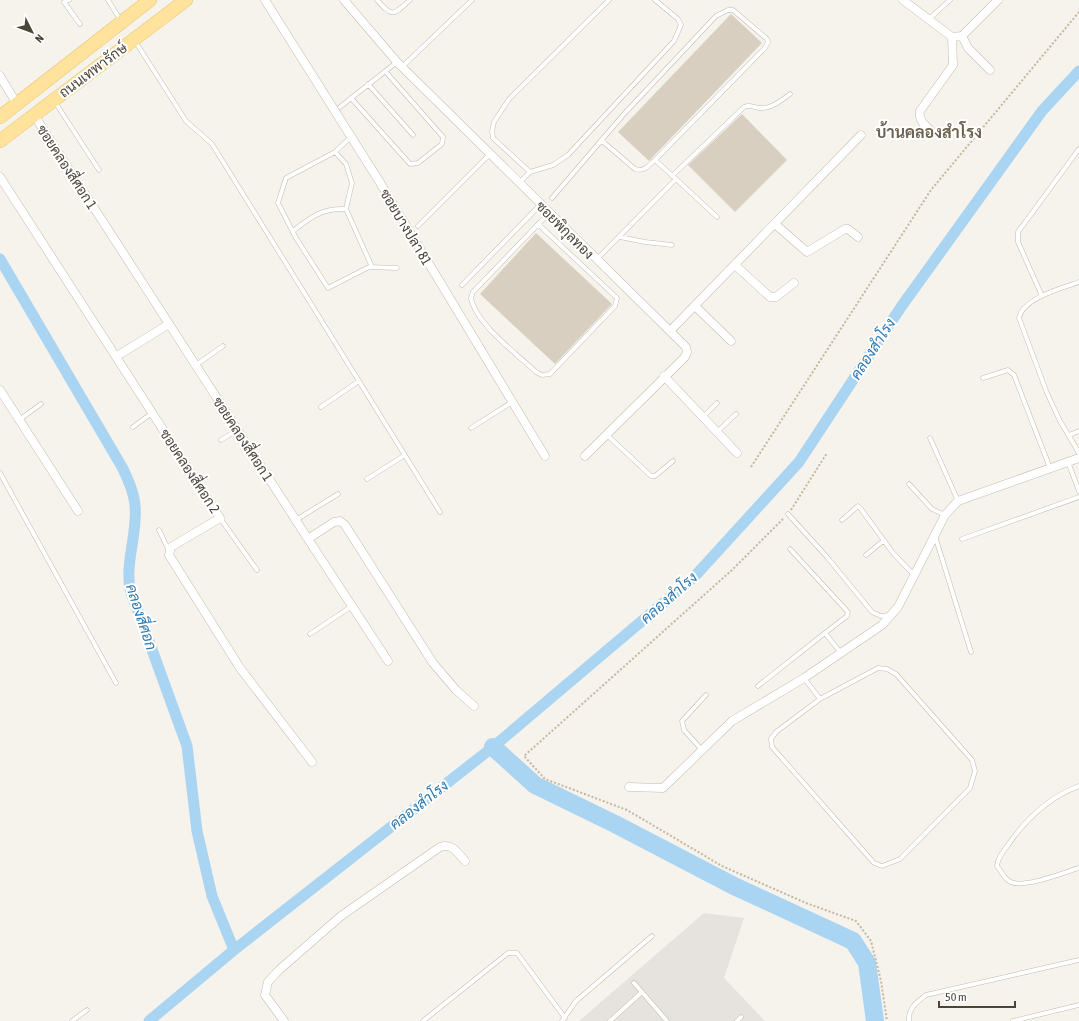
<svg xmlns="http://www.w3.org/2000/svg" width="1079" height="1021" font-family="'Asap Condensed',Sarabun,sans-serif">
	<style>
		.industrial { fill: #e6e2dd }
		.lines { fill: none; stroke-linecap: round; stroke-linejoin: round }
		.canal { stroke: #a9d4f2; stroke-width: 11 }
		.river { stroke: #a9d4f2; stroke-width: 18 }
		.building { fill: #d8cfc1 }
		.lane-casing { stroke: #c2bbae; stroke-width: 5 }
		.street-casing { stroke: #c2bbae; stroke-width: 9 }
		.primary-casing { stroke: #e6c16a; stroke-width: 14 }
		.path { stroke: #c4b79f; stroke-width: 2; stroke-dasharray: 2 2; stroke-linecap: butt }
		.lane { stroke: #fff; stroke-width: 4 }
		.street { stroke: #fff; stroke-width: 8 }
		.primary { stroke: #ffe39c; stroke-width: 13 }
		.labels { text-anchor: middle; stroke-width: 4; stroke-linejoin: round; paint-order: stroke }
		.street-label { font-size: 14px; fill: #4b4439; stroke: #fff }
		.water-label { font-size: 15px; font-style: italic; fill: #2e7ab2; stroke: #fff }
		.quarter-label { font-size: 16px; font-weight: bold; fill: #6e6250; stroke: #fff }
	</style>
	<rect width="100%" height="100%" fill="#f6f3ec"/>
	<path class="industrial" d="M704,913L744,918L724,978L765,1021H579Z"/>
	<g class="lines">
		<path class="canal" d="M0,259L122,467C128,479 134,492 135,505C138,533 125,561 130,589L187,746L197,831L212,896L234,950
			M149,1021L234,950L493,747L695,576L799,462L901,307L1042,111L1079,71"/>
		<path class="river" d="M493,747L535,785L615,824L734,886L853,941L867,963L875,1021"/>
	</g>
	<path class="building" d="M731,14L762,43L649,161L618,132Z
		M742,114L787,160L735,212L688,165Z
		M536,233L612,304L555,364L480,294Z"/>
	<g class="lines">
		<g class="lane-casing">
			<path id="lane" d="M69,0L64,2L80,24
				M108,0L121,21
				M377,0C393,18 393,15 410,0
				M929,19L950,0
				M135,41L186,121L212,144L440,512
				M402,67L472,0
				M368,84L413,135
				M351,98L410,164L418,163L442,144L443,137L385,71
				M55,102L99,170
				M340,107L397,62
				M351,137L335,152L286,178L278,203L296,238L328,288L369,267L397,268
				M601,140L635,169C644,172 648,166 655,160
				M335,152L346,164L352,183L346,209L372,267
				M530,172L493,138L492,131L494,122L509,99L609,0
				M672,176L744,107C751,104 754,108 760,108C771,109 782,100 790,94
				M676,179L717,217
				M519,183L530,172L553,165L568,155L674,41L681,25L678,19L655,0
				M552,198L624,114L716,16L728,10H733L767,39L768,42L765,48L655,160L676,179L596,260
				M538,224L617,298L615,306L550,374L542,375L536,372C517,354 476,324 471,298L473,292L549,213
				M418,226L489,155
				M293,231C311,217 322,208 346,209
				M620,237L645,242L672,245
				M1079,282C1062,288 1023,298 1019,318L1047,393L1060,421L1079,453
				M462,285L540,205
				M1042,296L1018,242V232L1079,149
				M196,365L223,346
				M983,378L1008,370L1014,375L1050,468
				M321,407L359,381
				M703,417L717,403
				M19,420L41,404
				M133,427L152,413
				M471,428L512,402
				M717,432L736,414
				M607,435L651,476H655L673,461
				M1069,435L1079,431
				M930,438L958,501
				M221,440L237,430
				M1068,462L1079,491
				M0,473L116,683
				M367,479L405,455
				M909,484L932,509L945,515
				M788,514L827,557L872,612L881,616L890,615
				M220,518L257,570
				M296,520L338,494
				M842,520L858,506L861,509L893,553L914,575
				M159,530L169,551
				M935,536L971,652
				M962,539L1079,497
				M790,549L848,612L847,616L825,633
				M866,555L883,541
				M310,634L352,606
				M804,678L820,699L776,732L771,739L772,747L874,863L882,866L900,859L970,788L975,771L972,760L896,674L887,669L878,668L820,699
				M758,686L825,633L841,653
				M702,750L684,730L682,721L706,695
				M1079,786C1049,797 1026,819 1008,845C1003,852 998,857 997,866C1001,871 1004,878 1009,881C1021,890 1065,872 1079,868
				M634,983L667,1021
				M72,1021L87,1010
				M423,1021L508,953H517L565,1018
				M562,1021L576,1001L652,936
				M610,1021L642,992
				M737,1021L741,1017
				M909,1021C908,1008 917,1002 926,995L1079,960
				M1013,1021L1079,1005"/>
		</g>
		<g class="street-casing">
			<path id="street" d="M265,0L379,181L545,456
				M344,0L397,62L686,347L687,352L685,357L585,456
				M903,0L952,37L962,36L998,0
				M962,36L968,48L990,70
				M0,76L17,104
				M34,115L308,539L334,522L340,521L345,525L433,663L456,690L474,706
				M931,131C925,125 918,120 920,111L953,65L952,37
				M0,177L220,518L171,547L169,555L240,668L312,762
				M775,224L807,252L845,229H848L858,237
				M735,265L770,297H776L794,283
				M695,306L731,341
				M670,331L861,135
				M117,356L169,324
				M664,376L737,453
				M0,390L78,511
				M308,539L388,661
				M629,787L663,788L732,721L804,678L882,625L898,607L945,515L958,501L1079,458
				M284,1021L265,995L268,982L279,970L341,916L440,847C452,843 457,852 465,861"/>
		</g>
		<g class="primary-casing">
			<path id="primary" d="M0,117L150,0
				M0,141L186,0"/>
		</g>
		<path class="path" d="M751,467L931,190L1079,12
			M791,510L827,453
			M783,519L732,570L524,756L545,779L627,810L722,866L806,903L856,921L871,941L881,981L887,1021"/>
		<use href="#lane" class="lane"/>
		<use href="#street" class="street"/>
		<use href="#primary" class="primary"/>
	</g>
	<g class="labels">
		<g class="street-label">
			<text transform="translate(93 70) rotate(-37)" y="5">ถนนเทพารักษ์</text>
			<text transform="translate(67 167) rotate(57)" y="5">ซอยคลองสี่ศอก 1</text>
			<text transform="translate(406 227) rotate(59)" y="5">ซอยบางปลา 81</text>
			<text transform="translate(565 230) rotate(45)" y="5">ซอยพิกุลทอง</text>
			<text transform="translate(243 439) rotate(57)" y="5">ซอยคลองสี่ศอก 1</text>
			<text transform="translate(190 471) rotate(57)" y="5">ซอยคลองสี่ศอก 2</text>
		</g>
		<g class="water-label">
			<text transform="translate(873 349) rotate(-57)" y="5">คลองสำโรง</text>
			<text transform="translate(669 598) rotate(-41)" y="5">คลองสำโรง</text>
			<text transform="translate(141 617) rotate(72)" y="5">คลองสี่ศอก</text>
			<text transform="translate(419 805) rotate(-38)" y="5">คลองสำโรง</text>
		</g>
		<g class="quarter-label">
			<text x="929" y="138">บ้านคลองสำโรง</text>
		</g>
	</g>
	<g transform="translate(32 32) rotate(132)" stroke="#ffffff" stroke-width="3" paint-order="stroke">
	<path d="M0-3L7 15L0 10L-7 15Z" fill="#4b4439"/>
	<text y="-6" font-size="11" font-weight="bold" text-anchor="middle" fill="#4b4439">N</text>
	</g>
	<path d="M939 1001v6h76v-6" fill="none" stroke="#4b4439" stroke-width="2"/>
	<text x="945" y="1001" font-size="12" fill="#4b4439" stroke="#ffffff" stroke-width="3" paint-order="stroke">50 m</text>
</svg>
